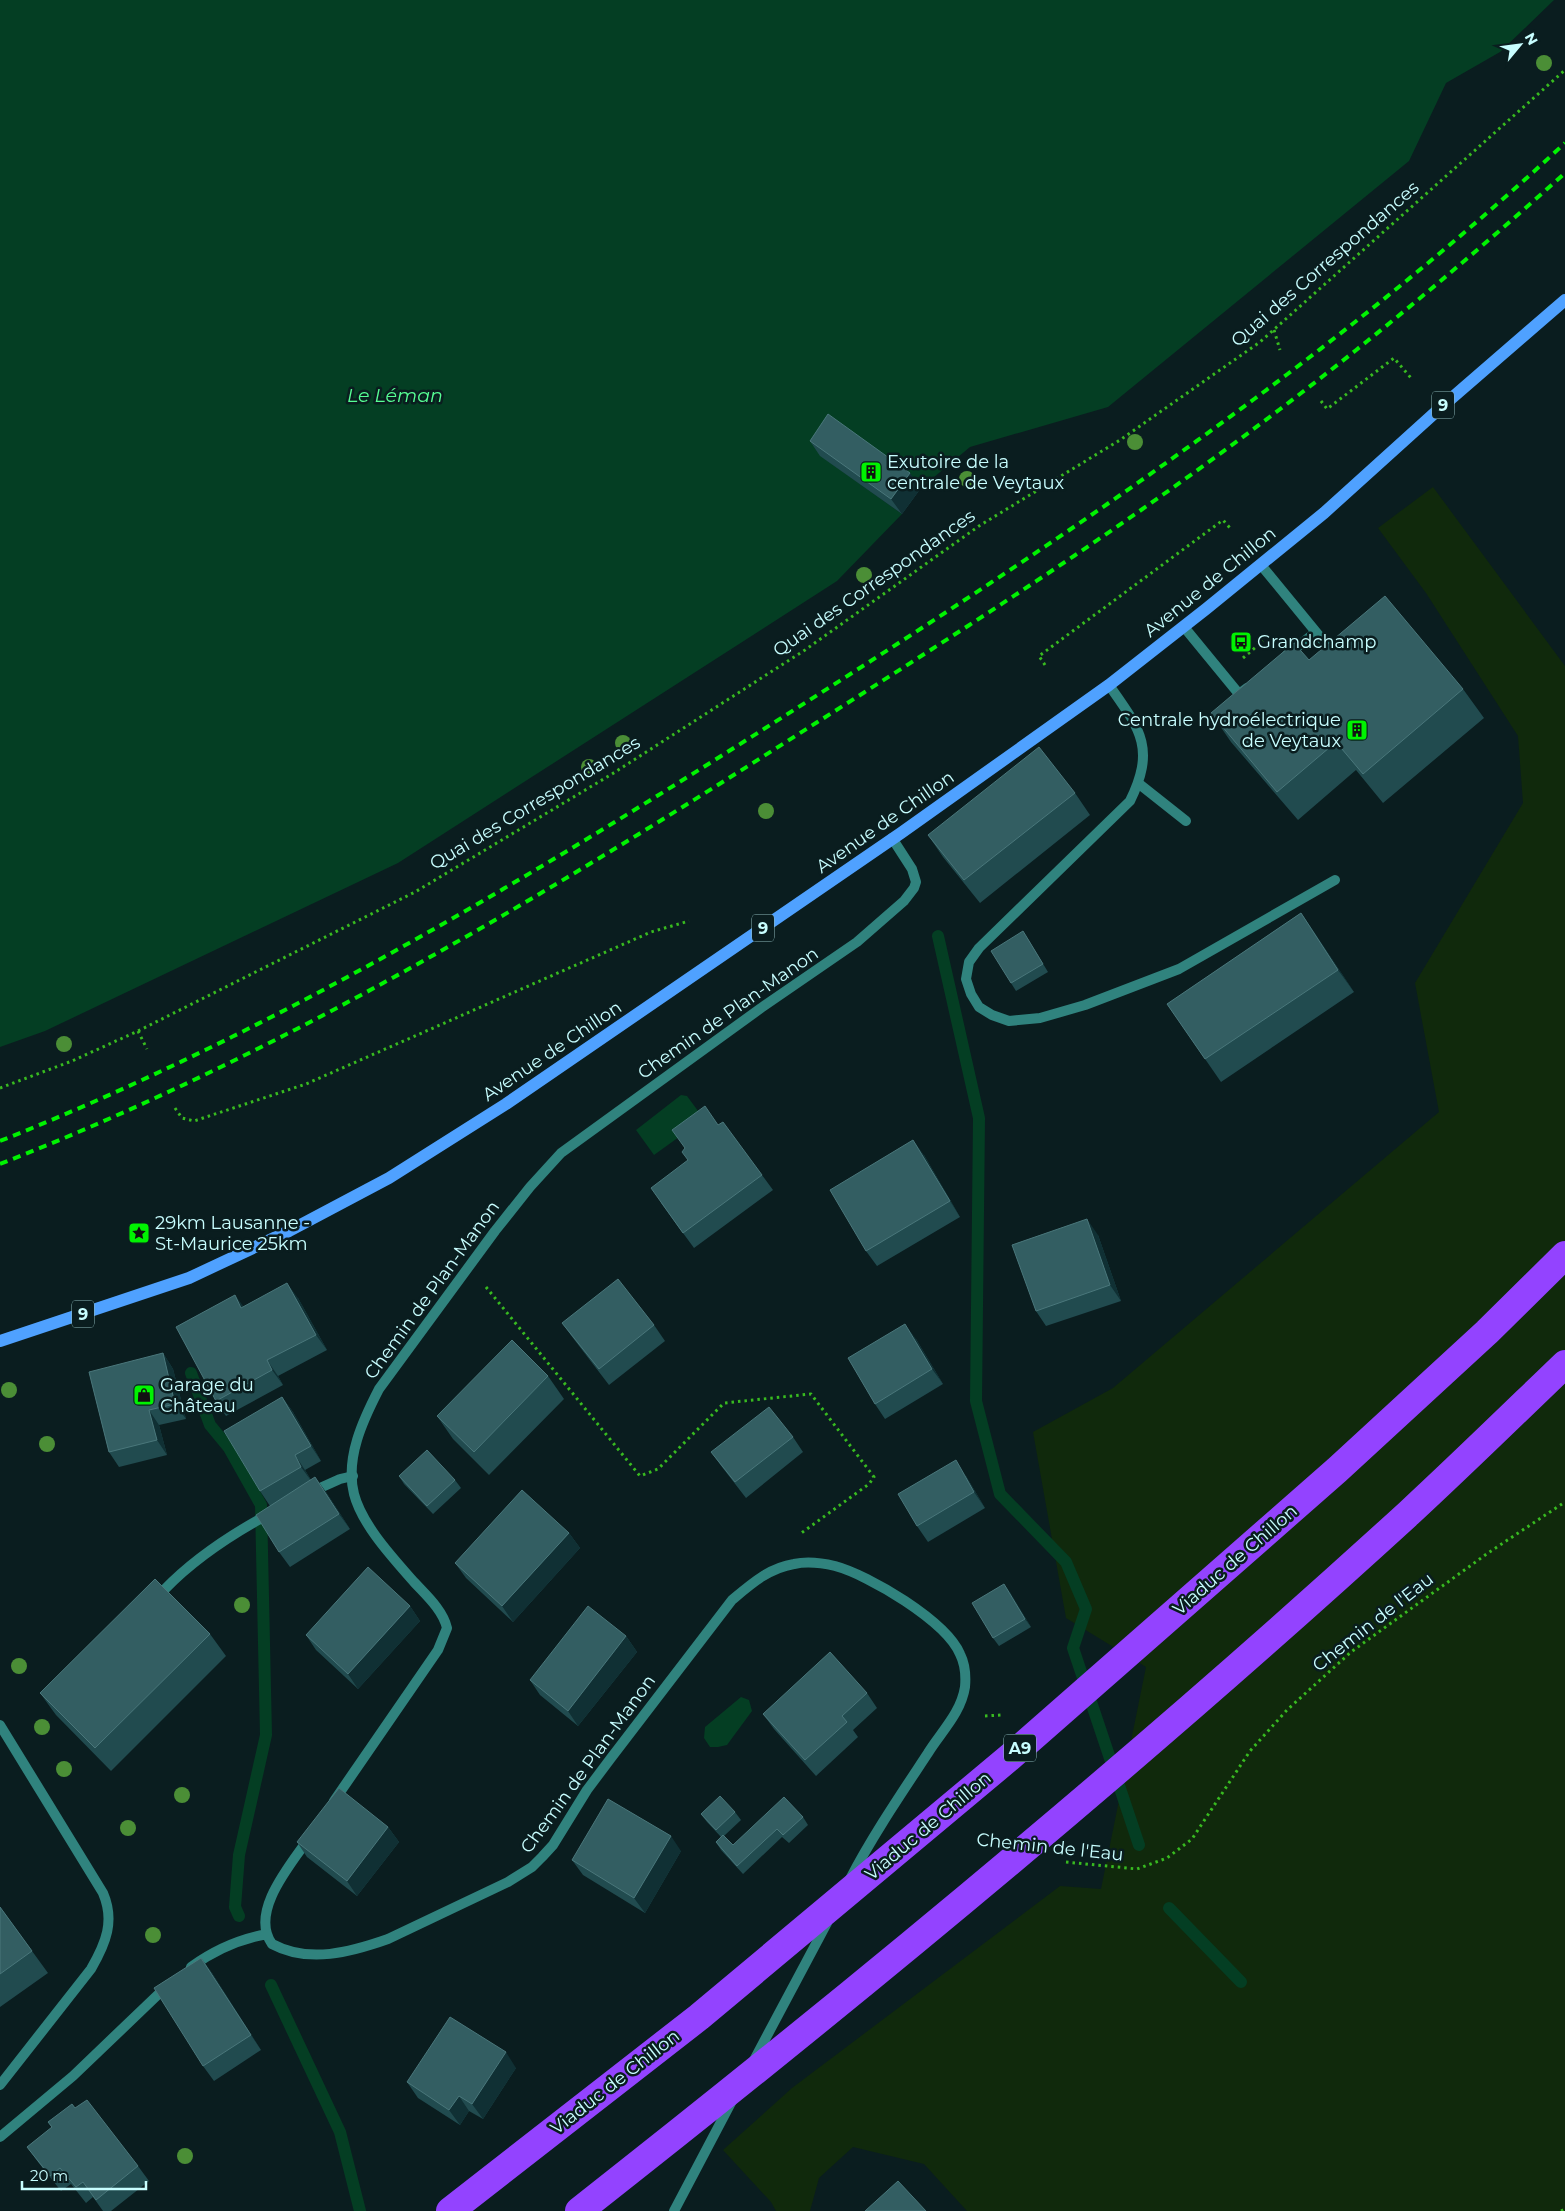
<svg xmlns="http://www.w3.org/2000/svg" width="1565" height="2211" font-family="Montserrat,sans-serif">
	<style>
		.green { fill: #10290c }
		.water { fill: #043e23 }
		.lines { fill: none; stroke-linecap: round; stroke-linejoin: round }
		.stream { stroke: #043e23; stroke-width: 12 }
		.path { stroke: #38ba20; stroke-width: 3; stroke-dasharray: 2.5 4; stroke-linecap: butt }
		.service { stroke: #30837e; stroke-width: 10 }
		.minor { stroke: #30837e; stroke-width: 10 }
		.primary { stroke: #4fa1ff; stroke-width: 12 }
		.rail { stroke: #00f301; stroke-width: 4; stroke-dasharray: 8 6; stroke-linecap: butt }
		.motorway-bridge { stroke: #9343ff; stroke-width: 28 }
		.tree { fill: #4b8e36 }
		.wall { fill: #214b4f }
		.shaded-wall { fill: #103034 }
		.building { fill: #335e62; stroke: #4a777b }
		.labels { text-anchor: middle; stroke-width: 5; stroke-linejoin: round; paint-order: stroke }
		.shield { fill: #0a1d1f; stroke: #8fbabc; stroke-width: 1 }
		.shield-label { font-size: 16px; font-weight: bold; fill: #c8feff }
		.street-label { font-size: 18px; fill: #c8feff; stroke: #0a1d1f }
		.poi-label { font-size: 18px; fill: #c8feff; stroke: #0a1d1f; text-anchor: start }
		.water-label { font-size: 19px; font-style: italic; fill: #56ff94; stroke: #0a1d1f }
	</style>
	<rect width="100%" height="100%" fill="#0a1d1f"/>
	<path class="green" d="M1433,487L1565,666V2211H967L924,2164L853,2147L819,2178L810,2211H776L771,2202L723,2150L792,2088L1060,1886L1101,1889L1146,1667L1066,1618L1033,1432L1113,1388L1439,1112L1415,983L1523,803L1518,736L1426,593L1378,528Z"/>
	<path class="water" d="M0,0H1554L1500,52L1446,83L1409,161L1108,407L970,447L921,488L839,430L821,456L902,514L837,581L398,863L45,1031L0,1047Z
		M681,1095L687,1096L704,1119L654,1155L636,1130Z
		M741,1697L749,1700L752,1711L727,1745L718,1747H710L704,1738L705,1727Z"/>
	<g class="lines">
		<path class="stream" d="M938,936L979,1118L976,1401L1000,1494L1066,1562L1086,1609L1073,1648L1139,1845
			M191,1373L210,1425L229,1448L261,1505L266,1735L239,1855L235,1907L239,1916
			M1169,1908L1241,1982
			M271,1985L340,2132L360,2211"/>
		<path class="path" d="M1274,330L1280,350
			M1321,401L1327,409L1394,358L1411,378
			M1243,658L1263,641
			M1045,665L1039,656L1223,520L1230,528
			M138,1031L147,1049
			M0,1088L72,1061L138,1031L415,892L612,774L805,650L979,526L1120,440L1260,342L1565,70
			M175,1108L182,1118L194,1121L306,1084L651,932L689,921
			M486,1287L640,1476L658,1469L724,1403L811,1394L874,1477L869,1484L800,1534
			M985,1716L1001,1715
			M1066,1862L1137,1869L1167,1858L1192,1839L1250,1751L1287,1710L1351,1652L1488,1553L1565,1502
			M1561,2211L1565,2209"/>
		<path class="service" d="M1261,565L1316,632L1287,655
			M1184,627L1239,694L1247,688
			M1316,632L1336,656
			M1109,685C1140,729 1156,748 1130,801L979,948L969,962L966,979L971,994L979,1007L992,1015L1009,1021L1040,1018L1085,1005L1179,969L1335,880
			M1138,783L1186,821
			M311,1492L340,1479L353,1476
			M165,1589C195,1558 232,1534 269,1514
			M0,1725L103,1893C115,1921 106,1943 91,1969L0,2085"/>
		<path class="minor" d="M334,1801L438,1650L447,1628C443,1610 426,1595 414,1582C393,1558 362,1525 354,1494C345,1458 363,1420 379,1389L495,1231L530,1187L561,1153L761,1008L857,942L904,901L914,888L916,882L912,869L892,838
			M309,1838C291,1864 249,1912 272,1944C309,1964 351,1952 388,1939L508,1882L532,1867L542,1857L553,1845L587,1790L611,1758L732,1600C751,1584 769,1568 794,1564C808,1561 822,1563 835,1566C869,1575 946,1621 960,1654C965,1664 966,1676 965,1687C961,1713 941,1732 928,1753C901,1794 873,1835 850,1879
			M191,1967C213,1951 240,1939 267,1934
			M753,2062L827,1923
			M0,2137L73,2076L168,1985
			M674,2211L733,2099"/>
		<path class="primary" d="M0,1341L189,1278L289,1231L389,1178L506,1104L901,833L1109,685L1206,609L1324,513L1438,410L1565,300"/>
		<path class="rail" d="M0,1141C282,1029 542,870 797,708C1065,538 1331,360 1565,143
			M0,1164C282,1054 542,897 797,735C947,640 1097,545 1240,439C1353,356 1461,266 1565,173"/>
		<path class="motorway-bridge" d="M450,2211L699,2017L1010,1757L1337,1470L1487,1332L1565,1255
			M579,2211C863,1988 1142,1757 1409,1513C1462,1464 1513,1414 1565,1364"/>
	</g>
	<g class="tree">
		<circle cx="1544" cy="63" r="8"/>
		<circle cx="1135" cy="442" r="8"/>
		<circle cx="967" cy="479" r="8"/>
		<circle cx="864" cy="575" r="8"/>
		<circle cx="623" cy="743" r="8"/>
		<circle cx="589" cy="767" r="8"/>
		<circle cx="766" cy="811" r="8"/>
		<circle cx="64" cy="1044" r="8"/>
		<circle cx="9" cy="1390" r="8"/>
		<circle cx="47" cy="1444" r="8"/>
		<circle cx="242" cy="1605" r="8"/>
		<circle cx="19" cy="1666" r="8"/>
		<circle cx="42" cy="1727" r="8"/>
		<circle cx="64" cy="1769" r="8"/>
		<circle cx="182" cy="1795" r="8"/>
		<circle cx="128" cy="1828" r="8"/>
		<circle cx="153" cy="1935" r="8"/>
		<circle cx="185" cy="2156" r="8"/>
	</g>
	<path class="wall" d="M810,441L921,488L902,514L820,456Z
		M1309,660L1463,689L1484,718L1383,803L1356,770L1298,820L1231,742L1211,713Z
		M1075,793L1090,815L980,903L943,857L928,835Z
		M1301,913L1354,992L1221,1082L1167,1004Z
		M1028,939L1048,972L1016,991L1011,983Z
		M718,1125L762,1175L773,1190L694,1248L661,1203L688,1161Z
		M924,1155L960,1217L877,1266L866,1251Z
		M1098,1235L1121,1301L1046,1326L1036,1311Z
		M298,1298L327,1350L278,1376L283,1385L226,1416L216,1401L243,1307Z
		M562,1323L654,1325L665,1341L609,1385L573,1338Z
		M916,1339L943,1384L885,1419L875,1404Z
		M163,1353L173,1369L186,1419L159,1425L167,1455L119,1467L109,1452Z
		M548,1376L564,1399L489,1475L453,1439L437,1416Z
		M282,1397L293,1412L321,1461L305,1470L311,1480L326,1492L350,1529L290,1567L279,1552L270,1506L260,1491Z
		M793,1437L803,1452L746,1498L722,1467L711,1452Z
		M399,1476L455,1480L461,1488L433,1514L404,1484Z
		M966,1476L985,1508L928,1542L917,1526Z
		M569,1533L580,1548L513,1622L466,1578L455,1563Z
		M1004,1584L1031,1627L999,1646L993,1638Z
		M410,1606L420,1621L358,1689L316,1650L306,1635Z
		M210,1634L226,1656L111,1771L56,1715L40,1693Z
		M626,1636L637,1652L578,1726L540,1695L530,1680Z
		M867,1693L877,1708L853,1730L858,1737L816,1776L774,1729L763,1714Z
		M735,1812L741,1820L724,1836L733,1845L803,1817L808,1825L789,1843L782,1837L743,1874L721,1850L716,1842L721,1837L707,1822L701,1814Z
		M388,1827L399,1842L357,1896L307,1857L297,1842Z
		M681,1851L645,1913L583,1875L572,1860Z
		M0,1907L48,1973L0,2007Z
		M201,1958L212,1973L261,2050L214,2081L203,2066Z
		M516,2068L483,2119L469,2111L460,2125L418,2098L407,2082Z
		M75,2108L138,2166L149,2181L111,2211H103L93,2197L86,2203L71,2184L61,2191L38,2162L27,2147L52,2128L48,2122Z"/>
	<path class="shaded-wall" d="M910,473L921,488L902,514L891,499Z
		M1301,913L1317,936L1354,992L1338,970Z
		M913,1140L924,1155L960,1217L950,1201Z
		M1087,1219L1098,1235L1121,1301L1110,1285Z
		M287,1283L298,1298L327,1350L316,1335Z
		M235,1295L246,1310L241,1308Z
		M905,1324L916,1339L943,1384L932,1369Z
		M163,1353L173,1369L186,1419L175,1404Z
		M267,1360L278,1376L283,1385L272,1370Z
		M282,1397L293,1412L321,1461L311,1446Z
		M149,1410L159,1425L167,1455L157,1440Z
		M295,1455L305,1470L312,1482L301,1467Z
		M956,1460L966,1476L985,1508L974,1492Z
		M315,1477L326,1492L350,1529L339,1514Z
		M569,1533L580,1548L513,1622L502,1606Z
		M1004,1584L1010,1592L1031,1627L1025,1619Z
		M410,1606L420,1621L358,1689L348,1674Z
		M626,1636L637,1652L578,1726L568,1711Z
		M388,1827L399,1842L357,1896L347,1881Z
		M671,1836L681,1851L645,1913L634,1898Z
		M201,1958L212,1973L261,2050L251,2035Z
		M506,2052L516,2068L483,2119L472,2104Z
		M459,2096L469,2111L460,2125L449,2110Z"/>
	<path class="building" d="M828,414L910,473L891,499L810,441Z
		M1385,596L1463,689L1363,774L1336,742L1277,792L1211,713L1294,643L1309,660Z
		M1039,747L1075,793L964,880L928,835Z
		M1301,913L1338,970L1205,1059L1167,1004Z
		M1023,931L1043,964L1011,983L991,951Z
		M705,1106L718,1125L723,1122L762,1175L683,1233L651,1188L688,1160L682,1152L685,1148L672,1130Z
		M913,1140L950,1201L866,1251L830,1190Z
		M1087,1219L1110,1285L1036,1311L1012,1245Z
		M618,1279L654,1325L599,1369L562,1323Z
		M287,1283L316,1335L267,1360L272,1370L216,1401L176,1327L235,1295L241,1308Z
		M905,1324L932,1369L875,1404L848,1358Z
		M512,1340L548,1376L474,1452L437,1416Z
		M163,1353L175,1404L149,1410L157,1440L109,1452L89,1372Z
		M282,1397L311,1446L295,1455L301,1467L260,1491L224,1431Z
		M769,1407L793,1437L735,1482L711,1452Z
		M427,1450L455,1480L427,1506L399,1476Z
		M956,1460L974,1492L917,1526L898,1494Z
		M315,1477L339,1514L279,1552L256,1515Z
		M522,1490L569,1533L502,1606L455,1563Z
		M368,1567L410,1606L348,1674L306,1635Z
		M155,1579L210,1634L95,1748L40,1693Z
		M1004,1584L1025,1619L993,1638L972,1603Z
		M588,1606L626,1636L568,1711L530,1680Z
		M830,1652L867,1693L842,1716L847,1722L805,1760L763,1714Z
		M339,1788L388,1827L347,1881L297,1842Z
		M720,1796L735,1812L716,1830L701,1814Z
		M784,1797L803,1817L783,1835L777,1829L737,1866L716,1842L723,1835L733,1845Z
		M608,1799L671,1836L634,1898L572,1860Z
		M0,1907L32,1951L0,1974Z
		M201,1958L251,2035L203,2066L154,1988Z
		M450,2017L506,2052L472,2104L459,2096L449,2110L407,2082Z
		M87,2100L138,2166L96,2200L83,2182L76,2187L60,2168L50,2176L27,2147L52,2127L48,2122L72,2104L75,2108Z
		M898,2181L926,2211H865Z"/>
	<defs>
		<g id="building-square" transform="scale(1.125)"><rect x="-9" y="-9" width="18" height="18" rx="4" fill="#00f301" stroke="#0a1d1f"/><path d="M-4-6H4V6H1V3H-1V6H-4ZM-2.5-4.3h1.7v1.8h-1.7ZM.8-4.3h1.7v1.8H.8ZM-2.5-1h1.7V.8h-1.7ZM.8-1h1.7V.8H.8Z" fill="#111"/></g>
		<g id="bus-square" transform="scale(1.125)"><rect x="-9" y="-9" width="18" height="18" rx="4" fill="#00f301" stroke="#0a1d1f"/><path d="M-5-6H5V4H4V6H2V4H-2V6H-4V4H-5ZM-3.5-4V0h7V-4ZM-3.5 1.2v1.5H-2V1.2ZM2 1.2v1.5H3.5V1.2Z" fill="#111"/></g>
		<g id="sight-square" transform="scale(1.125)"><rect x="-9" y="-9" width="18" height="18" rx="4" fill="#00f301" stroke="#0a1d1f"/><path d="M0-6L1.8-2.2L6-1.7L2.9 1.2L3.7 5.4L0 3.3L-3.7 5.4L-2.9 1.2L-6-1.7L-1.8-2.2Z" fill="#111"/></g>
		<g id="shop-square" transform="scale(1.125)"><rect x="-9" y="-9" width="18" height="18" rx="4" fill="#00f301" stroke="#0a1d1f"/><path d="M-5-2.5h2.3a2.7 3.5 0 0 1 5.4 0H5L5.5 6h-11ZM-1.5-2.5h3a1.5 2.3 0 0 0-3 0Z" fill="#111"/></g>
	</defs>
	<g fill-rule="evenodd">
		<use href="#building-square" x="871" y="472"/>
		<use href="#bus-square" x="1241" y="642"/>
		<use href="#building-square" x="1357" y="730"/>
		<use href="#sight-square" x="139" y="1233"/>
		<use href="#shop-square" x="144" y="1395"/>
	</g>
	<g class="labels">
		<g class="shield">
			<rect x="1432" y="391.5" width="22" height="27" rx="4"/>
			<rect x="752" y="914.5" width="22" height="27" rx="4"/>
			<rect x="72" y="1300.5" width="22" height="27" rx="4"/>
			<rect x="1004" y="1734.5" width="32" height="27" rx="4"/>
		</g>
		<g class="shield-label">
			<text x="1443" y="411">9</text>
			<text x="763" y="934">9</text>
			<text x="83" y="1320">9</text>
			<text x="1020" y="1754">A9</text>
		</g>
		<g class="street-label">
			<text transform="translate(1325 264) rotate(-41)" y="6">Quai des Correspondances</text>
			<text transform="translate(1210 582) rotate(-39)" y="6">Avenue de Chillon</text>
			<text transform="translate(874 583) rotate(-35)" y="6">Quai des Correspondances</text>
			<text transform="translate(535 803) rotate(-31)" y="6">Quai des Correspondances</text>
			<text transform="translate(885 822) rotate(-35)" y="6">Avenue de Chillon</text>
			<text transform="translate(728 1013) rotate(-35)" y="6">Chemin de Plan-Manon</text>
			<text transform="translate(552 1051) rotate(-34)" y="6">Avenue de Chillon</text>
			<text transform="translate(432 1290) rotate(-54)" y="6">Chemin de Plan-Manon</text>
			<text transform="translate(1235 1560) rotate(-41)" y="6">Viaduc de Chillon</text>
			<text transform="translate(1373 1622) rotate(-38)" y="6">Chemin de l'Eau</text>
			<text transform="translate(588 1764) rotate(-54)" y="6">Chemin de Plan-Manon</text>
			<text transform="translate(928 1826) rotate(-40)" y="6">Viaduc de Chillon</text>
			<text transform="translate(1050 1847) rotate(6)" y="6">Chemin de l'Eau</text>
			<text transform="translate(615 2082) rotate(-38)" y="6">Viaduc de Chillon</text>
		</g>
		<g class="poi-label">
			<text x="887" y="468">Exutoire de la<tspan x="887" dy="21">centrale de Veytaux</tspan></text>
			<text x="1257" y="648">Grandchamp</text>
			<text x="1341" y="726" text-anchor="end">Centrale hydroélectrique<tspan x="1341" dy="21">de Veytaux</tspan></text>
			<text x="155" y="1229">29km Lausanne -<tspan x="155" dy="21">St-Maurice 25km</tspan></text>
			<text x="160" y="1391">Garage du<tspan x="160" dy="21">Château</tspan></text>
		</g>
		<g class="water-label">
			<text x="395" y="402">Le Léman</text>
		</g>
	</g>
	<g transform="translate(1520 45) rotate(61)" stroke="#0a1d1f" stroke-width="4" paint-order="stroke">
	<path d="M0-4L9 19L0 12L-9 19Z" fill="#c8feff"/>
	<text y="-8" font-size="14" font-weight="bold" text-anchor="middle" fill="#c8feff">N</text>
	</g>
	<path d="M22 2181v8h124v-8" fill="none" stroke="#c8feff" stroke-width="2.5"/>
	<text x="30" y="2181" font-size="15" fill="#c8feff" stroke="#0a1d1f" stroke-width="4" paint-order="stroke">20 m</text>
</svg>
